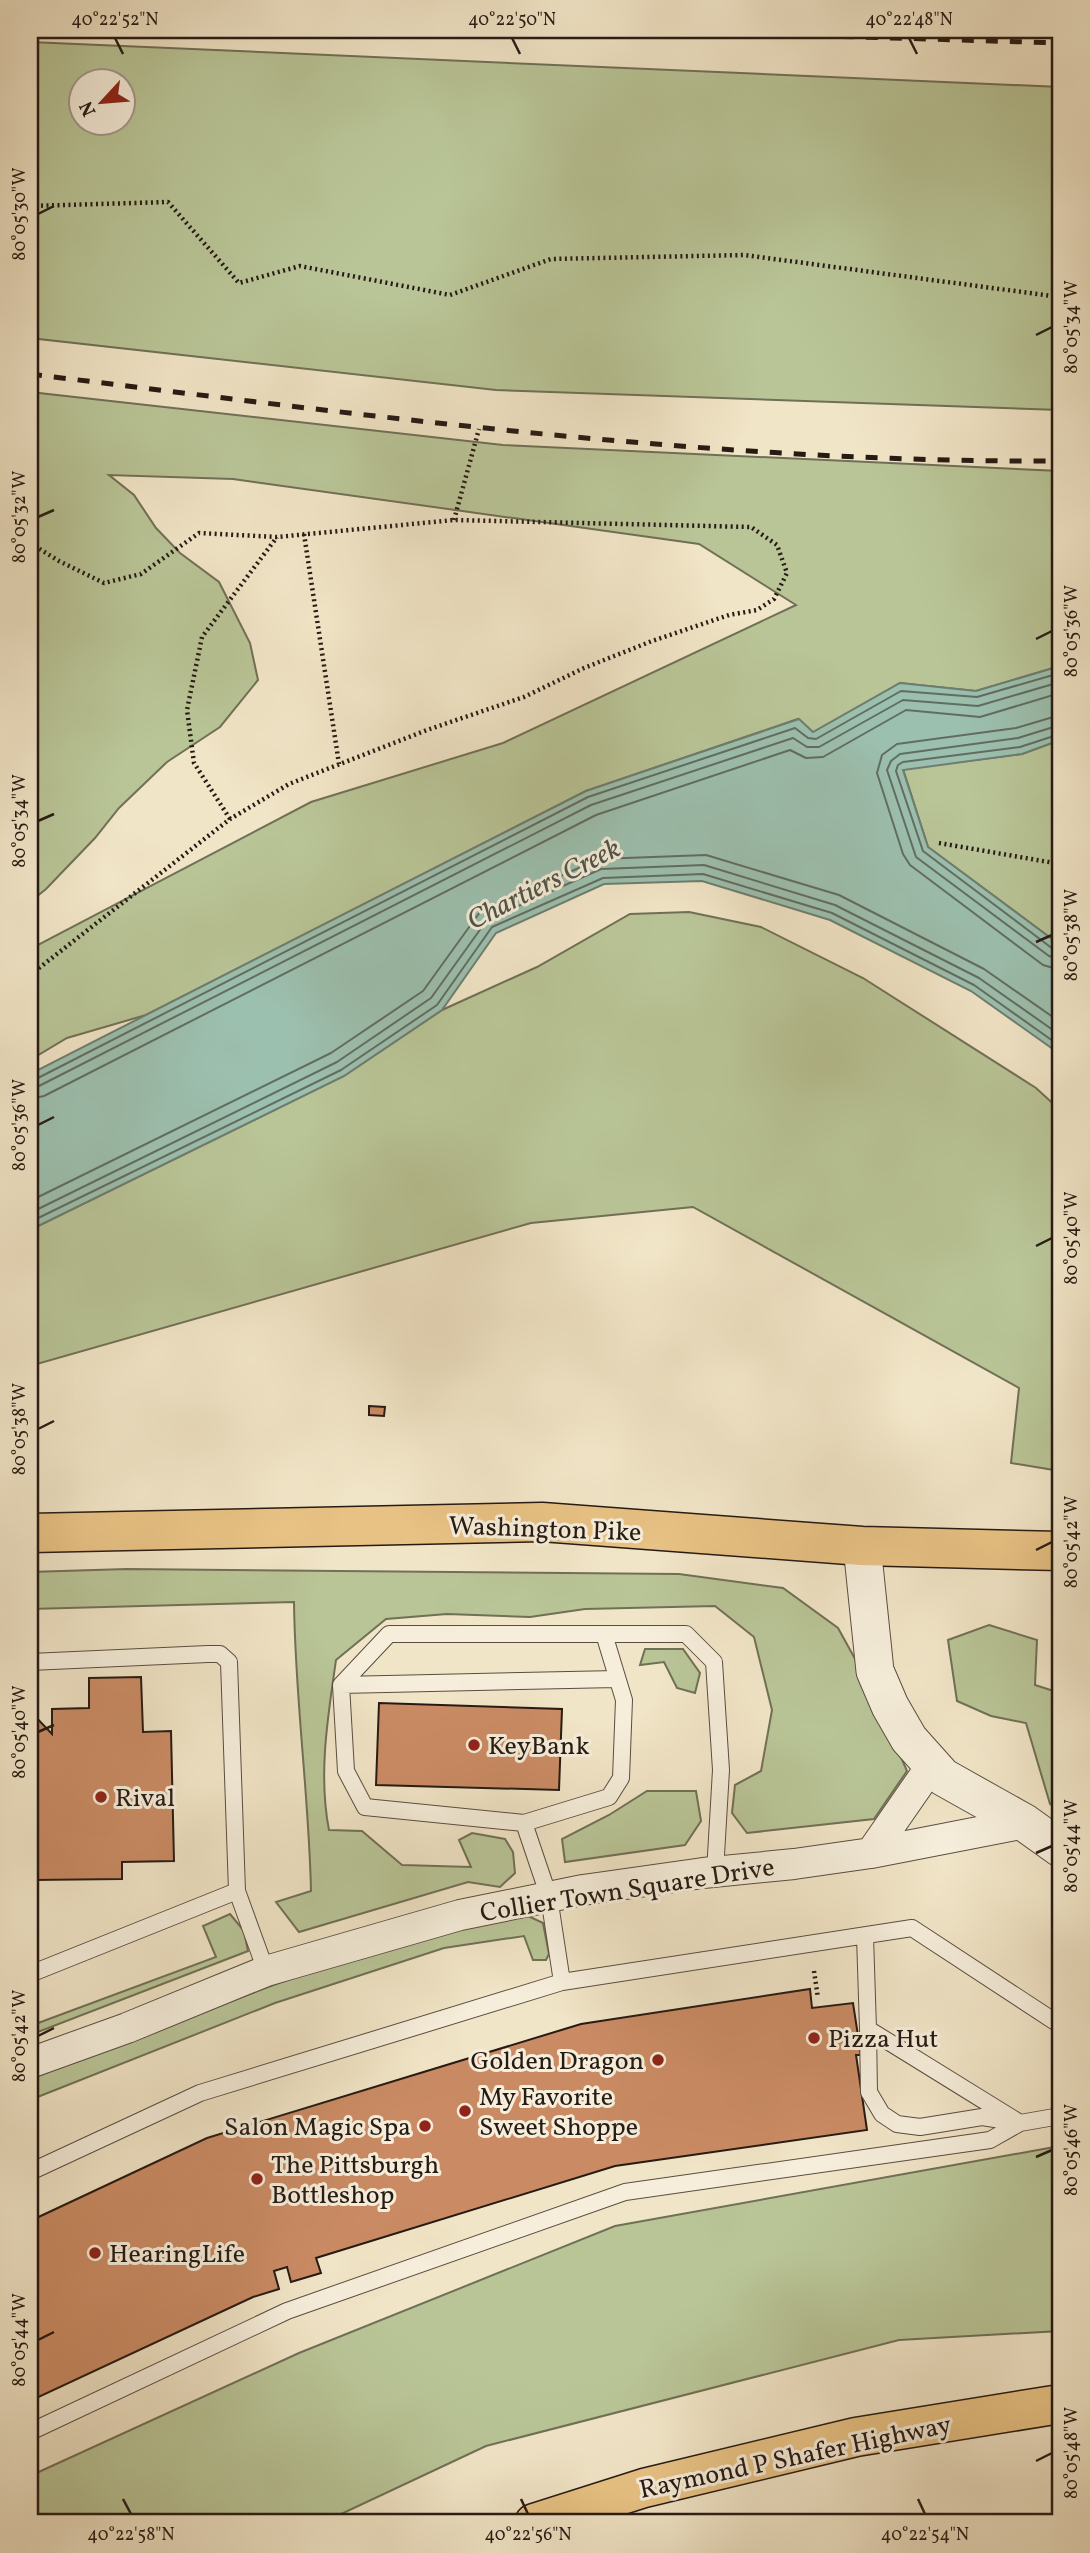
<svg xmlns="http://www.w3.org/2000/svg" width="1090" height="2553" font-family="Vollkorn,serif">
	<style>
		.green { fill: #b9c597; stroke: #707056; stroke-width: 2; fill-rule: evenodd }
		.water { fill: #9cc0af; stroke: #6d7e71; stroke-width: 2 }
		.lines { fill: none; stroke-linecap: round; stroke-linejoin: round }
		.shore { stroke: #616d62; stroke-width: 2 }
		.building { fill: #ca8b64; stroke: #261a14; stroke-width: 2 }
		.service-casing { stroke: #594d41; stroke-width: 18 }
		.minor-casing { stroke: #594d41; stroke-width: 32 }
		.tertiary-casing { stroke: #594d41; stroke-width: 39 }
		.primary-casing { stroke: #261a14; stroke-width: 41 }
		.motorway-casing { stroke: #261a14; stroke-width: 41 }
		.path { stroke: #261a14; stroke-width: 4.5; stroke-dasharray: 2 3.5; stroke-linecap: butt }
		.service { stroke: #f6eedb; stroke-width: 16 }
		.minor { stroke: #f6eedb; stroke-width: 30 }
		.tertiary { stroke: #f6eedb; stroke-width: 37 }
		.primary { stroke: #e8c284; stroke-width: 38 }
		.motorway { stroke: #e8c284; stroke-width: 38 }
		.rail { stroke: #261a14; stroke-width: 5; stroke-dasharray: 12 12; stroke-linecap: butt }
		.ticks { fill: none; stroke: #261a14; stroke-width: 2.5 }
		.poi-dot { fill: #8f2418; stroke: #f6eedb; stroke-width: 2.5 }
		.labels { text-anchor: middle; stroke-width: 6; stroke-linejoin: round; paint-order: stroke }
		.street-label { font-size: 26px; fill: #261a14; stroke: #f6eedb }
		.poi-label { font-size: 26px; fill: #261a14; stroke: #f6eedb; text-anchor: start }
		.water-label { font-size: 28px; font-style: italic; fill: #4f544a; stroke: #f6eedb }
		.neatline { fill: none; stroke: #261a14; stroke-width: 2.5 }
		.ticks-label { font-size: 18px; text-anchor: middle; fill: #261a14 }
	</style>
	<rect width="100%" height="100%" fill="#f1e5c7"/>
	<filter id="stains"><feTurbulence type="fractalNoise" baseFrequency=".00286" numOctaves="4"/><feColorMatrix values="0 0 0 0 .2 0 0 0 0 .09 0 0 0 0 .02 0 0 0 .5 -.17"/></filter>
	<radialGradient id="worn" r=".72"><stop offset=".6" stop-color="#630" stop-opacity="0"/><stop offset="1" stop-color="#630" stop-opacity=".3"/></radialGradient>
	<path class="green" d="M30,42L1060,87V410L496,390L30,338ZM122,80V122H80V80Z
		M30,392L503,445L1060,471V666L976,691L900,683L812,733L798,719L586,791L146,1015L67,1038L30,1060V949L311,802L503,743L796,605L699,544L233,479L109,475L134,495L156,528L180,553L219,582L250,643L258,680L220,727L167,762L119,808L95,838L46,889L30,902Z
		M1060,740V945L928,847L903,769L1022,754Z
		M689,912L761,927L863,978L1036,1088L1060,1110V1471L1011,1463L1019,1388L693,1207L531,1223L30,1366V1230L344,1076L442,1010L537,967L630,914Z
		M127,1569L679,1574L783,1588L838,1628L870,1686L907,1771L874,1819L747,1833L732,1813L735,1785L761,1771L772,1710L754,1637L715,1606L585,1609L530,1617L447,1614L386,1619L336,1660C328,1716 318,1774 329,1830L362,1831L402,1865L471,1867L459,1840L472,1833L505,1839L513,1852L515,1873L500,1887L468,1882L299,1932L276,1902L311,1891C309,1795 295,1699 294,1602L30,1609V1572Z
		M989,1625L1037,1640L1035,1685L1060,1693V1811L1050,1804L1026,1723L991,1716L957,1701L948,1640Z
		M645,1649H683L700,1673L695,1693L677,1688L664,1662L640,1665Z
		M647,1791H696L701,1821L685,1845L565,1862L562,1839L609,1815Z
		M230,1914L244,1931L248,1951L30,2035V2026L216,1957L203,1926Z
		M526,1915L543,1923L549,1954L546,1960H533L524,1936L444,1948L275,2003L30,2100V2079C166,2027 301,1969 442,1931C469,1924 498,1920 526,1915Z
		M1060,2146V2331L899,2340L486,2446L322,2523H30V2476L299,2353L615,2226Z"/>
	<path class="water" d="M1060,666V740L1022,754L903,770L928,847L1060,945V1054L971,991L830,920L702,881L604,884L496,933L442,1010L344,1076L30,1230V1074L586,791L799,719L813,732L900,683L976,691Z"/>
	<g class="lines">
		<path class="shore" d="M1060,715L1016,728L897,744L882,755L877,773L903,854L910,865L1043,965L1060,970
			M1060,725L1018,738L900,754L891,761L887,770L916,857L1049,956L1060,959
			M1060,734L1020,747L903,762L898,765L896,771L923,851L1053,949L1060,950
			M30,1079H36L588,797L795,728L808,738L816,739L901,691L977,697L1060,673
			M30,1088L39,1086L591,805L793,738L807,747H819L903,700L978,706L1060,682
			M30,1099L44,1096L596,815L790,750L806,758L823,757L906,710L980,717L1060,693
			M30,1201L331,1053L423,991L480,912L599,859L706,855L839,895L984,969L1060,1022
			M30,1213L337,1062L431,998L487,920L601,869L704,865L835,905L979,978L1060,1035
			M30,1222L341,1070L437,1005L492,927L603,878L703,874L832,913L974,985L1060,1046"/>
	</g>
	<path class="building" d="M369,1406L385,1407L384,1416L369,1415Z
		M141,1677L143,1732L171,1731L174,1861L122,1862V1879L33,1880V1867H30V1711L52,1734V1709L89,1708V1678Z
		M379,1703L562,1709L559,1790L376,1785Z
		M810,1989L812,2008L853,2003L861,2055H856L867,2130L615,2166L316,2258L321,2273L291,2282L287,2267L274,2271L279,2289L253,2297L30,2401V2221L207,2138L581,2024Z"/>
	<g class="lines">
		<g class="service-casing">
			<path id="service" d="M604,1634L624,1700L621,1778L609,1797L524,1823L365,1807L346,1771L341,1685L389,1634H686L714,1662L721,1770L715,1872
				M30,1662L208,1654H220L229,1662L237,1891L266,1971
				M341,1685L617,1679
				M524,1823L549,1897L562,1982
				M865,1936L868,2029L1020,2123
				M30,1974L237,1891
				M868,2029L869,2092L882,2114L897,2124L920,2127L982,2117L1020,2123L1060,2116
				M30,2172L200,2093L562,1982L912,1928L1060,2025
				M30,2432L287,2311L625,2192L990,2140L1020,2123"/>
		</g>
		<g class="minor-casing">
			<path id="minor" d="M871,1853L932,1765
				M30,2063L127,2028L266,1971L460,1915L583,1890L703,1873L794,1864L871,1853L1025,1823"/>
		</g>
		<g class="tertiary-casing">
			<path id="tertiary" d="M862,1546L875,1671L890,1706L909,1739L943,1777L1025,1823L1060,1848"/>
		</g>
		<g class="primary-casing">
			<path id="primary" d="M30,1533L542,1522L862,1546L1060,1551"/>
		</g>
		<g class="motorway-casing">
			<path id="motorway" d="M534,2523L644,2488L856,2437L1060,2404"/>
		</g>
		<path class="path" d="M30,206L168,202L239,283L300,266L450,295L551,259L744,255L1060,297
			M454,520L479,429
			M304,534L339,764
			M30,543L59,561L104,583L141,574L199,533L277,537L454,520L751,527L777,545L787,573L774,599L757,610L729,615L652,641L584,668L524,697L427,730L289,784L230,819L30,975
			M230,819L194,763L187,710L202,637L277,537
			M939,843L1060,864
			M814,1971L818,1998"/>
		<use href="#service" class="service"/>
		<use href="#minor" class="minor"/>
		<use href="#tertiary" class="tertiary"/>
		<use href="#primary" class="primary"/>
		<use href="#motorway" class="motorway"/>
		<path class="rail" d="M626,30L1060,43
			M30,374C372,416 715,463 1060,461"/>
	</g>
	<path class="ticks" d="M115,38L123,54M512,38L520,54M909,38L917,54M38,214L54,206M1036,335L1052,327M38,517L54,510M1036,639L1052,631M38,821L54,814M1036,942L1052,935M38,1125L54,1117M1036,1246L1052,1238M38,1429L54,1421M1036,1550L1052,1542M38,1732L54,1725M1036,1853L1052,1846M38,2036L54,2028M1036,2157L1052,2150M38,2340L54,2332M1036,2461L1052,2453M123,2499L131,2514M521,2499L528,2514M918,2499L925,2514"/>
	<g class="poi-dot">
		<circle cx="474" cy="1745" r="7"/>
		<circle cx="101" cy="1797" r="7"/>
		<circle cx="814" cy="2038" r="7"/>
		<circle cx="658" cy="2060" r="7"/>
		<circle cx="465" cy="2111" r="7"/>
		<circle cx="425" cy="2126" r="7"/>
		<circle cx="257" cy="2179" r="7"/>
		<circle cx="95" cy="2253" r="7"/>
	</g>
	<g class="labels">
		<g class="street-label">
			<text transform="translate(545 1528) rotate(2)" y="9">Washington Pike</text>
			<text transform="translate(627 1889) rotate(-9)" y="9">Collier Town Square Drive</text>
			<text transform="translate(795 2456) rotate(-12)" y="9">Raymond P Shafer Highway</text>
		</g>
		<g class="poi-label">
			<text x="488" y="1754">KeyBank</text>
			<text x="115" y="1806">Rival</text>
			<text x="828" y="2047">Pizza Hut</text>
			<text x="644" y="2069" text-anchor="end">Golden Dragon</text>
			<text x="479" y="2105">My Favorite<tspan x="479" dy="30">Sweet Shoppe</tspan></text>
			<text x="411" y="2135" text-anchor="end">Salon Magic Spa</text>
			<text x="271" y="2173">The Pittsburgh<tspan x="271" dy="30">Bottleshop</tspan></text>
			<text x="109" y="2262">HearingLife</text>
		</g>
		<g class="water-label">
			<text transform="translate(543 883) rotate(-27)" y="10">Chartiers Creek</text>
		</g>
	</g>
	<rect width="1090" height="2553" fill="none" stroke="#f1e5c7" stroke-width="77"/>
	<g transform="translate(102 102) rotate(244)"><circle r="33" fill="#f6eedb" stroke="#a3998b" stroke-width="2"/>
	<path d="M0-5L12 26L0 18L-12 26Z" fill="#8f2418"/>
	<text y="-10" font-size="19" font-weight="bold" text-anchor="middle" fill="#261a14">N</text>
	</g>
	<rect x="38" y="38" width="1014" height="2476" class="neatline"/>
	<g class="ticks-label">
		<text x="115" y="25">40°22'52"N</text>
		<text x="512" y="25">40°22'50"N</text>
		<text x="909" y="25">40°22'48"N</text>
		<text transform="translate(19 214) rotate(-90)" y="6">80°05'30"W</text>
		<text transform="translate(1071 327) rotate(-90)" y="6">80°05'34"W</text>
		<text transform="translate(19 517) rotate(-90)" y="6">80°05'32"W</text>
		<text transform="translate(1071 631) rotate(-90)" y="6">80°05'36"W</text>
		<text transform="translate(19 821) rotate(-90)" y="6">80°05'34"W</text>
		<text transform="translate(1071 935) rotate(-90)" y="6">80°05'38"W</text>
		<text transform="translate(19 1125) rotate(-90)" y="6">80°05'36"W</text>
		<text transform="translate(1071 1238) rotate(-90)" y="6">80°05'40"W</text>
		<text transform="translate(19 1429) rotate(-90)" y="6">80°05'38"W</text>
		<text transform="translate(1071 1542) rotate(-90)" y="6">80°05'42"W</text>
		<text transform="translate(19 1732) rotate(-90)" y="6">80°05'40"W</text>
		<text transform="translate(1071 1846) rotate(-90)" y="6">80°05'44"W</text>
		<text transform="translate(19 2036) rotate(-90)" y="6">80°05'42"W</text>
		<text transform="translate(1071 2150) rotate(-90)" y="6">80°05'46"W</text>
		<text transform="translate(19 2340) rotate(-90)" y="6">80°05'44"W</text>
		<text transform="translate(1071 2453) rotate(-90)" y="6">80°05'48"W</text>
		<text x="131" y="2540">40°22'58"N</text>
		<text x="528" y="2540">40°22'56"N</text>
		<text x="925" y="2540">40°22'54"N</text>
	</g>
	<rect width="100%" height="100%" filter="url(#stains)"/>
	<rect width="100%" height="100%" fill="url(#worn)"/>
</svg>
